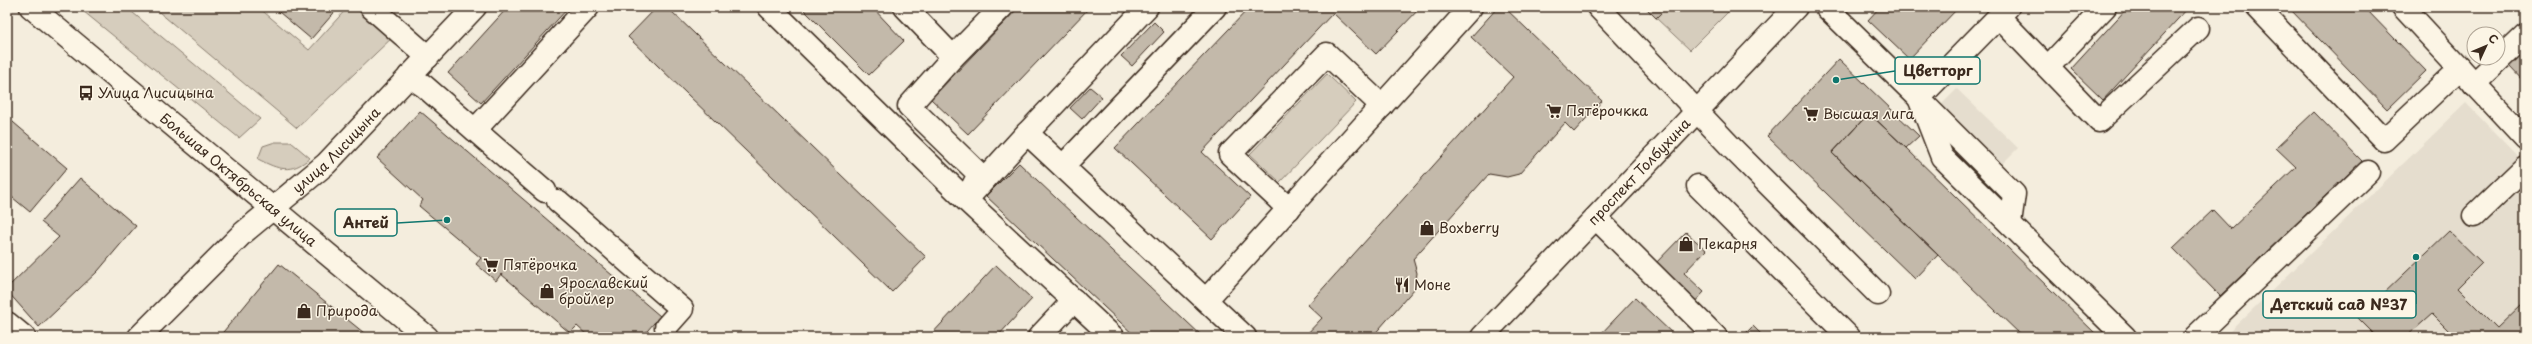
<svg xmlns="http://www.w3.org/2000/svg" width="2532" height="344" font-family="'Playpen Sans',sans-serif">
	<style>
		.built { fill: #e5ddce }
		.green { fill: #d6cdbd; stroke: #887c6e }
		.building { fill: #c3b9aa; stroke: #3b2a1e }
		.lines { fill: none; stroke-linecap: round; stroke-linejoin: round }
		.minor-casing { stroke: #3b2a1e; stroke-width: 25 }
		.major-casing { stroke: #3b2a1e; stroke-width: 25 }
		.minor { stroke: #fcf5e5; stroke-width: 22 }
		.major { stroke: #fcf5e5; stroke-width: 22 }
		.labels { text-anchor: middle; stroke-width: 3; stroke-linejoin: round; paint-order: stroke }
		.poi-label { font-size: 14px; fill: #3b2a1e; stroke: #fcf5e5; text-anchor: start }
		.street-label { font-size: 14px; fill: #3b2a1e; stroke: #fcf5e5 }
		.leader { fill: none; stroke: #0f766e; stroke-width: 1.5 }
		.callout-dot { fill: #0f766e; stroke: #fcf5e5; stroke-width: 1.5 }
		.callout { fill: #fcf5e5; stroke: #0f766e; stroke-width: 1.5 }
		.callout-label { font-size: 15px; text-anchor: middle; font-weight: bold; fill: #3b2a1e }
	</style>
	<rect width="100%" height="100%" fill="#f4eddd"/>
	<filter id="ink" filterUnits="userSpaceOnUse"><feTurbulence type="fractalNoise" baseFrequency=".025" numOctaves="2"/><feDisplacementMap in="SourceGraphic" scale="8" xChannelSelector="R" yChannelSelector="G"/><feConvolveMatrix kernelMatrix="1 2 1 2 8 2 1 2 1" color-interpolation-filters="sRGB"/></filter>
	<g filter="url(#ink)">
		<path class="built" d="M1957,89L2018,148L2001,165L1940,106Z
			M2466,103L2525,164V337H2224Z"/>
		<path class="green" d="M78,7H126L260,119L239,138Z
			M153,7H258L309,50L348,7H361L395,35L297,128Z
			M1667,7H1733L1690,50L1656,18Z
			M1327,74L1356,102L1280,182L1250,154Z
			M275,142H291L310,158C291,174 279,170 258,159L263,146Z"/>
		<path class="building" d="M273,7H339L311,39Z
			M508,7H569L481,103L448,73Z
			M657,7H667L926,257L892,292L628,37Z
			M801,7H872L904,41L869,75Z
			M1019,7H1090L968,134L931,99Z
			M1250,7H1421L1376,54L1333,13L1202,152L1250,197L1212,239L1115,148Z
			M1498,7H1504L1602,101L1574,132L1565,123L1519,174L1507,177L1489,174L1413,259L1417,273L1415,288L1372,337H1304L1322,318L1308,305L1513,77L1471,37Z
			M1645,7H1667L1656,18Z
			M1880,7H1959L1909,59L1868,20Z
			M2128,7H2189L2103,100L2071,69Z
			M2288,7H2364L2426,71L2387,109Z
			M1154,22L1164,32L1132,66L1121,56Z
			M2525,50V83L2509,66Z
			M1839,59L1919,136L1906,148L1869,113L1832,153L1938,255L1915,279L1767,136Z
			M1090,87L1102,97L1082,119L1070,108Z
			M420,111L660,316L642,337H589L577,326L570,333L501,274L496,281L476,264L481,258L419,206L423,200L377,158Z
			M2314,112L2362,161L2220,296L2173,248L2213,210L2231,229L2296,167L2276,148Z
			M1869,113L1906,148L2099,337H2023L1832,153Z
			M7,117L67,168L30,212L7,193Z
			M1019,163L1203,337H1136L986,196Z
			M80,178L136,226L98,271L39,327L7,291V288L59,237L41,222Z
			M2449,231L2482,263L2457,288L2497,328L2522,304L2525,308V337H2455L2432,314L2406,337H2377L2358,318Z
			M1686,232L1706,250L1684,273L1704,292L1692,305L1652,267Z
			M279,264L369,337H286L283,334L281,337H219Z
			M996,265L1032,299L997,337H929Z
			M1635,298L1674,335L1672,337H1598Z
			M1753,326L1764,337H1742Z"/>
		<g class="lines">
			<g class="minor-casing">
				<g id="minor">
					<path d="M371,7L428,57"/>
					<path d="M769,7L966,200L1113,337"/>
					<path d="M905,7L953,57L909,106L979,174L969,194"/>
					<path d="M1598,7L1733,149L1878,294"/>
					<path d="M1826,7L1919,98L2008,7"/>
					<path d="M2257,7L2384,140L2460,68"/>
					<path d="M2403,7L2525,138"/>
					<path d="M1999,17L2099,121L2198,28"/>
					<path d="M953,57L1002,7"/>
					<path d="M2048,67L2105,7"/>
					<path d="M409,76L424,86L545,191"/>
					<path d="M2474,84L2525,35"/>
					<path d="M1919,98L1942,157L2125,337"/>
					<path d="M1927,107L2014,194L2010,223"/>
					<path d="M475,130L588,7"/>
					<path d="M1027,133L1147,7"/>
					<path d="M1063,166L1215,7"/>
					<path d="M1698,186L1849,337"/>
					<path d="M966,200L1027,133L1245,337"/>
					<path d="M558,201L682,309L666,327"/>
					<path d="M1289,209L1230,154L1327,54L1382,106"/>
					<path d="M2474,216L2525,167"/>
					<path d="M1596,218L1716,337"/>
					<path d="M1206,300L1471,7"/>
					<path d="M7,323L24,337"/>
					<path id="s1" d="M139,337L243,233L326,164L475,7"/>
					<path d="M1039,337L1074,300"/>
					<path d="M2195,337L2368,172"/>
				</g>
			</g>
			<g class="major-casing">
				<g id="major">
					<path id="s2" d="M31,7L427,337"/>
					<path id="s3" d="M1482,337L1796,7"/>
				</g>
			</g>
			<use href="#minor" class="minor"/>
			<use href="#major" class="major"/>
		</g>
	</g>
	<defs>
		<g id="bus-bare" transform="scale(1.2)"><path d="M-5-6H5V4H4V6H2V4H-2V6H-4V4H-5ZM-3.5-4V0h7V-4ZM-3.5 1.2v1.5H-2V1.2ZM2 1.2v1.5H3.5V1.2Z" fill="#3b2a1e" stroke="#fcf5e5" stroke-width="2.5" paint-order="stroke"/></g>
		<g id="supermarket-bare" transform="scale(1.2)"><path d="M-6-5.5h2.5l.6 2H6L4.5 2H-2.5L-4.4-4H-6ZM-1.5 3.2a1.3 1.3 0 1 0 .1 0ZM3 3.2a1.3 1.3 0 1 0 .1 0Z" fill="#3b2a1e" stroke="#fcf5e5" stroke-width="2.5" paint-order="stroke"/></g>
		<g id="shop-bare" transform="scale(1.2)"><path d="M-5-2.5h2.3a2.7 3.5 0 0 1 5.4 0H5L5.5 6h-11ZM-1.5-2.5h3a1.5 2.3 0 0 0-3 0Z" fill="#3b2a1e" stroke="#fcf5e5" stroke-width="2.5" paint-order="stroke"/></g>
		<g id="restaurant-bare" transform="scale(1.2)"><path d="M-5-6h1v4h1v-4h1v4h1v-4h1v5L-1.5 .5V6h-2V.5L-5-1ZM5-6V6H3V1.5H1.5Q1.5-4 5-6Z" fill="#3b2a1e" stroke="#fcf5e5" stroke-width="2.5" paint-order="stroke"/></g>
	</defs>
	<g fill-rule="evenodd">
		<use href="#bus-bare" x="86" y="93"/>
		<use href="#supermarket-bare" x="1554" y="111"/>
		<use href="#supermarket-bare" x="1811" y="114"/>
		<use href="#shop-bare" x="1427" y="228"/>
		<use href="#shop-bare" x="1686" y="244"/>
		<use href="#supermarket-bare" x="491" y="265"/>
		<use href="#restaurant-bare" x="1402" y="285"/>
		<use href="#shop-bare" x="547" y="291"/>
		<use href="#shop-bare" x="304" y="311"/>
	</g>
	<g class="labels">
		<g class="poi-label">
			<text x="98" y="98">Улица Лисицына</text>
			<text x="1566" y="116">Пятёрочкка</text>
			<text x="1823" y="119">Высшая лига</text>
			<text x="1439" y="233">Boxberry</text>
			<text x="1698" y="249">Пекарня</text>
			<text x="503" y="270">Пятёрочка</text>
			<text x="559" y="288">Ярославский<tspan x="559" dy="16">бройлер</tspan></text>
			<text x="1414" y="290">Моне</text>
			<text x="316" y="316">Природа</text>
		</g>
		<g class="street-label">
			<text dy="5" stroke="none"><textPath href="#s1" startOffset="272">улица Лисицына</textPath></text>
			<text dy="5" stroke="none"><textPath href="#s3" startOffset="228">проспект Толбухина</textPath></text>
			<text dy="5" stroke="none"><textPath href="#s2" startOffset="270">Большая Октябрьская улица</textPath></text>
		</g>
	</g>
	<path class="leader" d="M1836 80L1895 71M447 220L397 223M2416 257L2416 304"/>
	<g class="callout-dot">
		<circle cx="1836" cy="80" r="4"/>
		<circle cx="447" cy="220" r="4"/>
		<circle cx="2416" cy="257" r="4"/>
	</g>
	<g class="callout">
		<rect x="1895" y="57" width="85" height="27" rx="4"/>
		<rect x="335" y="209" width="62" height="27" rx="4"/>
		<rect x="2263" y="291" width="153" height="27" rx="4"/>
	</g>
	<g class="callout-label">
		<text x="1938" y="76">Цветторг</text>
		<text x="366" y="228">Антей</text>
		<text x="2339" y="310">Детский сад №37</text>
	</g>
	<rect width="2532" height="344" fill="none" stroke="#fcf5e5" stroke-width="24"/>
	<rect x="12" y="12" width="2508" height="320" fill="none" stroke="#3b2a1e" stroke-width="1.5" filter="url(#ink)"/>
	<g transform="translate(2486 46) rotate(46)"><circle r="19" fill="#fcf5e5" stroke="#afa495"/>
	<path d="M0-3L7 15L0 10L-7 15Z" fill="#3b2a1e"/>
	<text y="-6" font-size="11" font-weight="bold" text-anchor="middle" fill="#3b2a1e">С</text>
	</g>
</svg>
